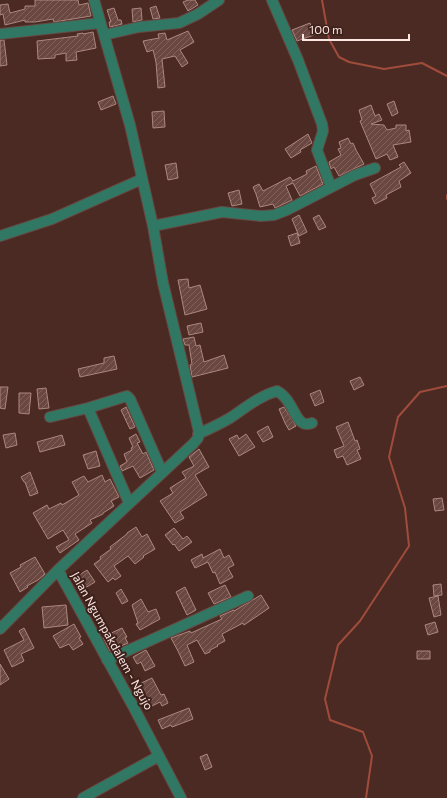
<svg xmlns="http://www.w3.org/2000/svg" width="447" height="798" font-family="Commissioner,sans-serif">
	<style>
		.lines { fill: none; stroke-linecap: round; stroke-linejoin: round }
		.stream { stroke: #a04c3c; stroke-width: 2 }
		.building { fill: url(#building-hatch); stroke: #ad877f }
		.minor-casing { stroke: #674842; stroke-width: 12 }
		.minor { stroke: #307864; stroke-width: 10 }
		.labels { text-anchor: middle; stroke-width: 4; stroke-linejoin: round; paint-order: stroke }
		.street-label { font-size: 12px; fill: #fde7e3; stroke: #3e201a }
	</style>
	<defs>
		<pattern id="building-hatch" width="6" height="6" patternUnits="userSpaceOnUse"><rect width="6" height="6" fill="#6a4740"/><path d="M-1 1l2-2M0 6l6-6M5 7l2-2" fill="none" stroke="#80625b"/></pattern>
	</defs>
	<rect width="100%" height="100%" fill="#4a2a23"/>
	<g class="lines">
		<path class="stream" d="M322,0L329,39L339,57L349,62L384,69L422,63L447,76
			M447,195V199
			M366,798L372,756L363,732L330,720L325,699L338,645L360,621L409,546L405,508L389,457L398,417L420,392L447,386"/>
	</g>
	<path class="building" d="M35,0H78L79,5L88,3L91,16L54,22L53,19L35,22H25V20L5,25L3,14L0,15V5L8,4L10,13L25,9V6H35Z
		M188,0H195L198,5L188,11L183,2Z
		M156,6L160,18L153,19L150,8Z
		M114,8L118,20H121L122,24L110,27L109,22H111L107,10Z
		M141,8L142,20L133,22L132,9Z
		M310,23L314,35L297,41L292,30Z
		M188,31L194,42L180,50L188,63L182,67L175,56L162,59L165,87L158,88L156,62L153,50L147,52L143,41L159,38L158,34L165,33L167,40Z
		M93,32L96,48L76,52L77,60L66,61V53L55,55V58L38,59L37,41L78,36L77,34L83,33V34Z
		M0,40H4L7,65L0,66Z
		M113,96L116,104L101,110L98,102Z
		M394,101L398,113L392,116L387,104Z
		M371,105L375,116L379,114L382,120L371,124L384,125L387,130L396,128V125H406V131L409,130L411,142L393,145L398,157L390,160L387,154L376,159L360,121L362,120L359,110Z
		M164,111L165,127L153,128L152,112Z
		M308,134L312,143L300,150L301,152L291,158L285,149Z
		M348,138L351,144L353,143L356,150L364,164L339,176L334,167L331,169L329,162L341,155L338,149L341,148L339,142Z
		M404,162L411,173L399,181L401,187L386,195L387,198L375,204L372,198L376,196L370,184L401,167L399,165Z
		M176,163L178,178L168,180L165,165Z
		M316,166L323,184L300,196L293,183L286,186L292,200L275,208L273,204L260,207L256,194L253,187L259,184L263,191L290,177L293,181L307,174L306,171Z
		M239,190L242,204L232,206L228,193Z
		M299,215L307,232L299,236L292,219Z
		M319,215L326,227L319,230L313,218Z
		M297,233L300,243L291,246L288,236Z
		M188,279L189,288L200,285L207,309L185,315L178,280Z
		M201,323L203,332L189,335L187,326Z
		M194,337L196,346L200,345L204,362L224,355L228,368L192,377L190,365L192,364L189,345H185L183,339Z
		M114,356L117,369L80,377L78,369L104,363V358Z
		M360,377L364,385L354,390L350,381Z
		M0,387H8L5,409L0,408Z
		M46,388L49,408L39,409L37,389Z
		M320,390L324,402L315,406L310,394Z
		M19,393H31L29,414L19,413Z
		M126,407L135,427L130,429L121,410Z
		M284,407L296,426L289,430L285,423L279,409Z
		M348,422L355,441L357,440L360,449L357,450L361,459L347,465L343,456L337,458L334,450L344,446L336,427Z
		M268,426L273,437L263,442L257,432Z
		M15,433L17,445L6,448L3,435Z
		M136,434L140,442L137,443L143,454L146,452L154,470L140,478L133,466L122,471L120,466L127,462L124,454L132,450L131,448L133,447L129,438Z
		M246,434L255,447L239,456L229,439L237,435L239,439Z
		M62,435L65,445L40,452L37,442Z
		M199,449L209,467L195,475L207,495L180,512L184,518L175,523L160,501L173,493L170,488L186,478L182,472L194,466L189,457Z
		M96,451L100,466L88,469L83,455Z
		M30,472L38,493L30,496L25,482H24L21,477Z
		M102,475L105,482L110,479L119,497L111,501L114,506L103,513V514L90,520L92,523L75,534L79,540L60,553L56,547L69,540L63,530L48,539L33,513L47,505L49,509L61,503L62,505L79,495L72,482L84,476L88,482Z
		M442,498L444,510L435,511L433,499Z
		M136,527L142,537L147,534L155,549L143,556L144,557L135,564L128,556L114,566L121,576L115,580L113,578L108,582L94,564L101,559L100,557L111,549L110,547L127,534V533Z
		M174,528L183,539L187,536L192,542L179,551L174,544L173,545L165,535Z
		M220,549L224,558L229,555L234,565L228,568L233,577L220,584L215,572L213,573L208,562L195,568L191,560L202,554L203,558Z
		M35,557L45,574L38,580L27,586L28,587L20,592L10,573L21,567L20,565Z
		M87,570L95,582L80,591L73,579Z
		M441,584L442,595L434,596L433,585Z
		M225,585L231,597L214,604L208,593Z
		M185,587L196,610L187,615L176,592Z
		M121,589L128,601L122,604L116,593Z
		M261,595L269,608L244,625L243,623L222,634L225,641L217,645L218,646L210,650V652L205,654L197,640L187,645L194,662L185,666L178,651L171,638L190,631L191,633L222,619L220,616L234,610V611Z
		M438,596L441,615L434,617L429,598Z
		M141,599L148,612L156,609L160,619L140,630L136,624L138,623L132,605Z
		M66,605L68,625L44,628L42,607Z
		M435,622L438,632L428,635L425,625Z
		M74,624L81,637L79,638L83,644L73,650L69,644L60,648L53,636Z
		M24,628L34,648L21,654L24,661L12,667L4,650L24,640L19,631Z
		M122,628L127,637L125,638L128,643L110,651L103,637Z
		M146,650L155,666L145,671L141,662L137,664L133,657Z
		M417,651H430V659H417Z
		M0,664L9,679L0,685Z
		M152,678L161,695L164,694L168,703L162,706L160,702L148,708L143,697L141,698L135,686Z
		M189,708L193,719L172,727L171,725L162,729L158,720Z
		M207,754L212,767L205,770L200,757Z"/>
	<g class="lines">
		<g class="minor-casing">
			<path id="minor" d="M272,0L298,60L322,124L323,131L317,150L331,187
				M0,34L100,23
				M104,35L139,27L179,23L198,14L219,0
				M153,226L222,212L261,216L274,215L287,210L355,175L375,168
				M0,236L52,219L142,179
				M88,408L129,503
				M50,417L88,408L127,396L130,399L162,472
				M198,434C209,429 220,424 230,418C245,408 259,396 277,391C292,399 294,419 303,423C306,425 309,424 312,423
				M58,570L133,706L181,798
				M0,629L58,570L193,444L198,438L199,432L163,283L153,226L130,125L94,0
				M107,660L248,596
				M83,798L159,756"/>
		</g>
		<use href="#minor" class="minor"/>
	</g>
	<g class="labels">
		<g class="street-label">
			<text transform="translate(112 641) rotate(61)" y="4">Jalan Ngumpakdalem - Ngujo</text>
		</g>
	</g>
	<path d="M303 34v6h106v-6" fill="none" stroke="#fde7e3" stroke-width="2"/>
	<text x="309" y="34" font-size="12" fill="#fde7e3" stroke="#3e201a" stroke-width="3" paint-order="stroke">100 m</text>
</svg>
